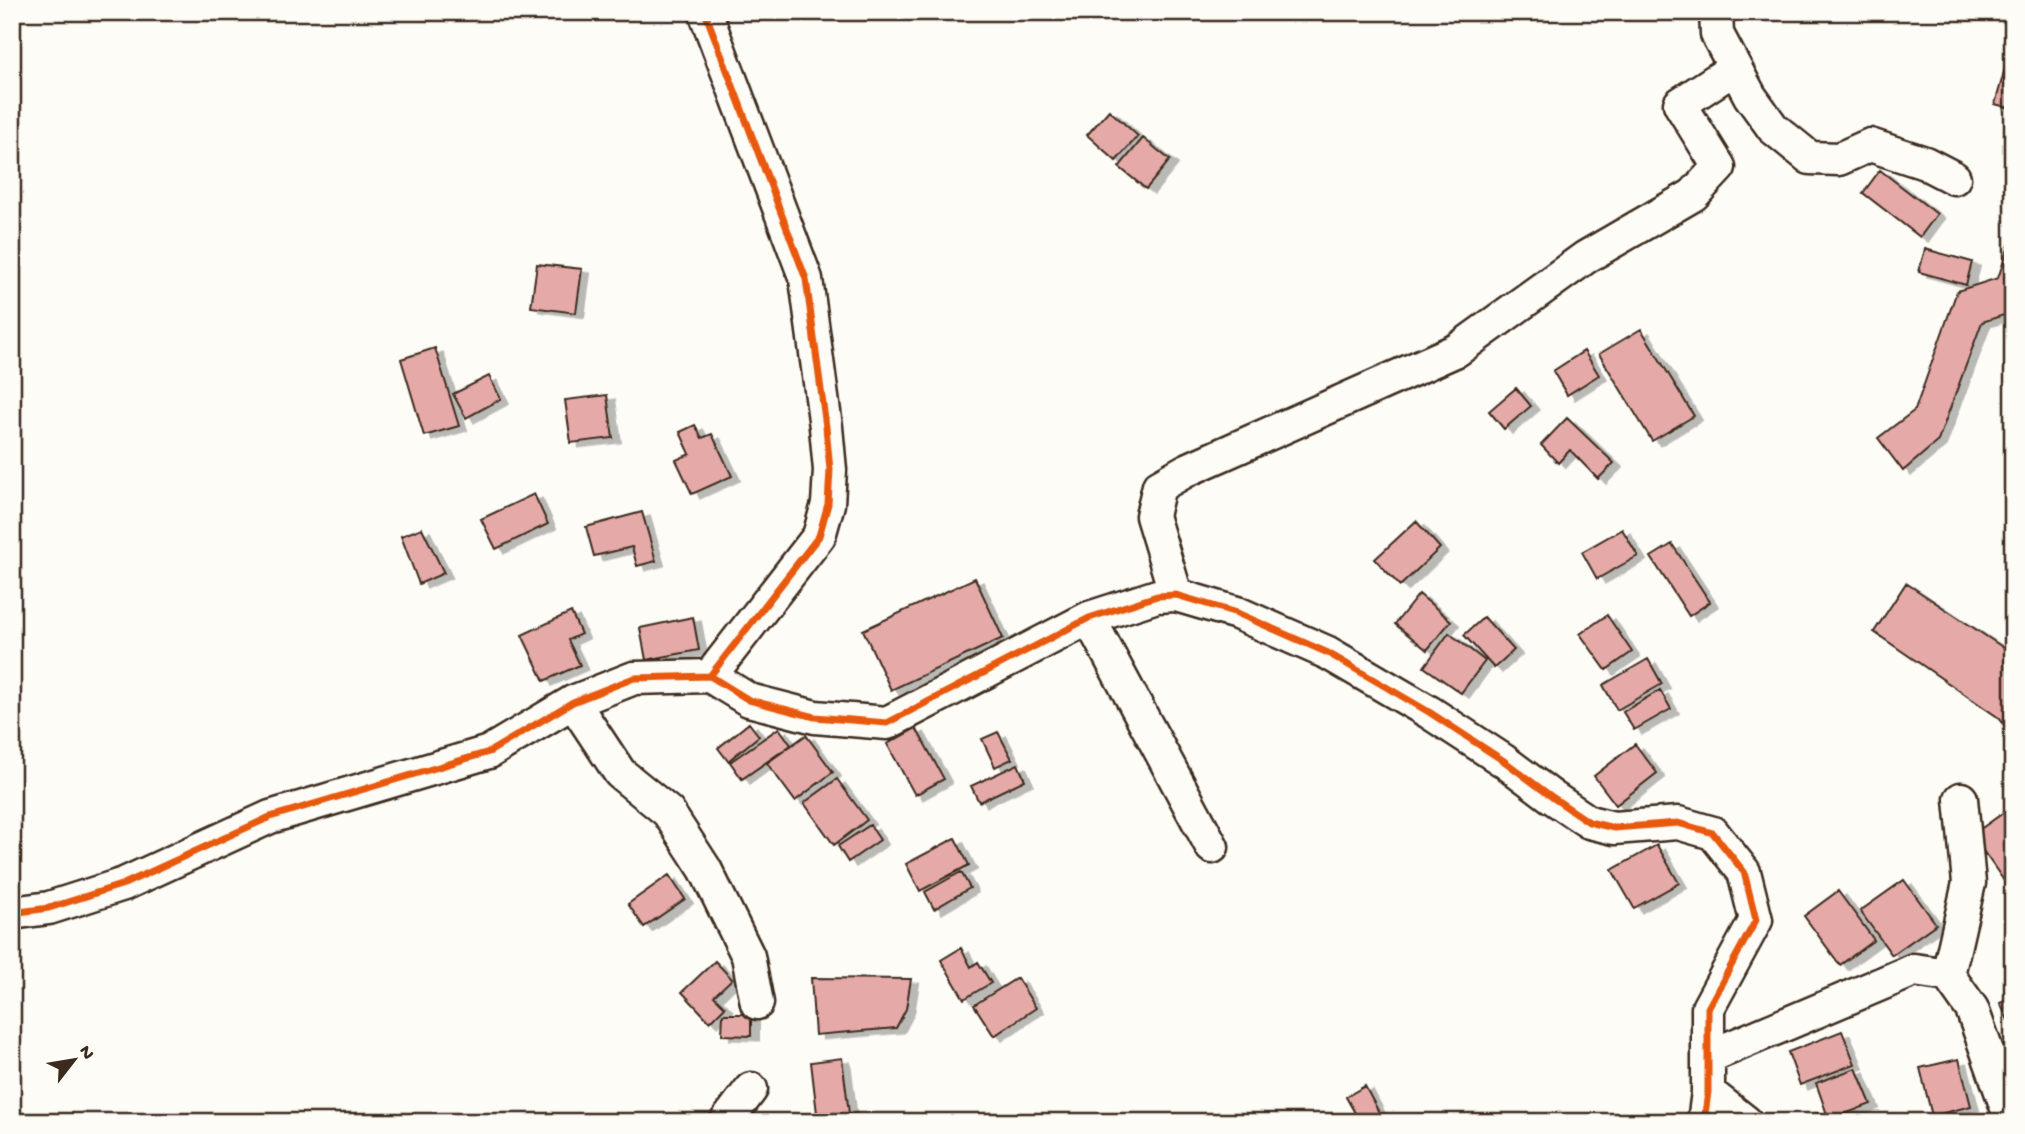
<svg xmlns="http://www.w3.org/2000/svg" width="2025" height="1134" font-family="'Gochi Hand',sans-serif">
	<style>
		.building { fill: #e5aaa8; stroke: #3b2a1e; stroke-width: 2; filter: url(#shadow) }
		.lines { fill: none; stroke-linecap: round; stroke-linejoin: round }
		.street-casing { stroke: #3b2a1e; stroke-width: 37 }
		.street { stroke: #fdfcf7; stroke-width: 32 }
		.cycleway-casing { stroke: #fdfcf7; stroke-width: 11 }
		.cycleway { stroke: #e8590c; stroke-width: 7 }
	</style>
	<defs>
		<filter id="shadow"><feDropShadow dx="8" dy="4.5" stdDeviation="0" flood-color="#0004"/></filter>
	</defs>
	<rect width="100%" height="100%" fill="#fdfcf7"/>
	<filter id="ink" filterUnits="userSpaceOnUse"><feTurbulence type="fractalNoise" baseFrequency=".0143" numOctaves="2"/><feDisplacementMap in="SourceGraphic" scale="14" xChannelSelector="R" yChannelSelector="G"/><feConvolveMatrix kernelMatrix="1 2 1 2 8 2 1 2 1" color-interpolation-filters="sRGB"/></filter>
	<g filter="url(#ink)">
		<path class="building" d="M2006,65L2013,67V109L1995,104Z
			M1109,110L1138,136L1116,161L1087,135Z
			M1143,138L1170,160L1146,189L1119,167Z
			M1880,170L1937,214L1920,237L1863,193Z
			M2012,237L2013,314L2010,313L1982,322L1938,441L1903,471L1878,438L1915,410L1957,291L1998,278Z
			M1925,249L1972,262L1966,285L1919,272Z
			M537,264L582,269L576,313L531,307Z
			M1641,329L1694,416L1652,441L1599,354Z
			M435,348L459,426L424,436L401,359Z
			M1584,351L1599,375L1567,395L1553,371Z
			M489,376L501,399L466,418L453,394Z
			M1516,388L1531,406L1504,429L1489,411Z
			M607,395L613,438L571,443L565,400Z
			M1567,418L1614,463L1598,479L1570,450L1558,463L1541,445Z
			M695,425L702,438L712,434L732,476L692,494L676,460L690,454L680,432Z
			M534,494L548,524L496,549L481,519Z
			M642,512L656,561L637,566L632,547L594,556L586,527Z
			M1416,521L1440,548L1400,586L1375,559Z
			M422,528L444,573L419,584L401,536Z
			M1622,529L1638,556L1597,579L1582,552Z
			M1672,544L1710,602L1689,616L1651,557Z
			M975,578L1003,638L891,690L863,630Z
			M1906,583L2013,654V741L2004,724L1999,718L1874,632Z
			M1419,594L1451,621L1427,650L1395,624Z
			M571,612L581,634L568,640L580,665L544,681L522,635Z
			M1607,615L1632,652L1606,670L1580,634Z
			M693,617L699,650L646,660L640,628Z
			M1484,617L1514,650L1494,668L1464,635Z
			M1449,633L1485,661L1461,693L1424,667Z
			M1648,659L1662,684L1617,710L1603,685Z
			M1660,690L1671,709L1634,730L1623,712Z
			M749,723L759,736L728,761L718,748Z
			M779,728L791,745L742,779L730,762Z
			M916,728L944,779L915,795L887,744Z
			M998,732L1012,759L995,767L982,739Z
			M806,735L833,772L795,801L767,763Z
			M1635,744L1657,773L1616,805L1594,776Z
			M1018,764L1025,780L979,802L971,786Z
			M837,779L867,820L834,845L804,803Z
			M2013,806V882L2007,885L1972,835Z
			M870,825L880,840L848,862L838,846Z
			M955,838L969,865L920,891L906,864Z
			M1657,845L1679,883L1634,908L1612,870Z
			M961,872L970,888L934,909L925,892Z
			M669,875L685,899L644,927L628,904Z
			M1904,880L1936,924L1892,955L1860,911Z
			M1838,891L1874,940L1840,965L1804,916Z
			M961,948L971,967L978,962L991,983L964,999L941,960Z
			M715,961L732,979L714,996L725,1007L710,1022L682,992Z
			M811,978L911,979L906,1009L896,1028L815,1035Z
			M1017,978L1036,1008L994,1036L974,1005Z
			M2013,997V1031L2000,1003Z
			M723,1014H751V1036L722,1035Z
			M1842,1031L1855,1064L1800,1085L1788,1052Z
			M842,1058L850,1121L818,1122L811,1062Z
			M1959,1059L1971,1106L1932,1116L1920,1068Z
			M1856,1068L1871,1104L1829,1120L1816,1083Z
			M1365,1086L1384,1122H1360L1346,1097Z
			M1817,1113L1821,1122H1797Z"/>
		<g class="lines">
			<g class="street-casing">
				<path id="street" d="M1716,12L1717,34L1750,96L1773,128L1810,158L1839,159L1870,145L1925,163L1954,178
					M1176,595L1152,516L1159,486L1187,470L1457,350L1586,257L1693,195L1719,167L1680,104L1735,68
					M1089,618L1212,847
					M710,676L749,700L815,717L887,723L1089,618L1157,596L1176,595L1237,613L1328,653L1429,712L1504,761L1552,797L1589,822L1614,828L1678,823L1713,833L1744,872L1756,920L1708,1008V1092L1704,1122
					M573,702L620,773L668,812L705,869L748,956L757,1003
					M12,913L49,908L124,884L270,817L489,752L573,702L634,678L710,676L819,536L828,504L830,470L826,427L806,279L705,12
					M1948,975L1969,883L1961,799
					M1708,1057L1914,970L1948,975L1972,1009L2012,1122
					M1708,1092L1746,1122
					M726,1122L751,1089"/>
			</g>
			<use href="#street" class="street"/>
			<g class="cycleway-casing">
				<path id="cycleway" d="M710,676L749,700L815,717L887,723L1089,618L1157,596L1176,595L1237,613L1328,653L1429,712L1504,761L1552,797L1589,822L1614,828L1678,823L1713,833L1744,872L1756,920L1708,1008V1092L1704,1122
					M12,913L49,908L124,884L270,817L489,752L573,702L634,678L710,676L819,536L828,504L830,470L826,427L806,279L705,12"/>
			</g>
			<use href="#cycleway" class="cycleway"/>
		</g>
	</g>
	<rect width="2025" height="1134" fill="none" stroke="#fdfcf7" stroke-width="42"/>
	<rect x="21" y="21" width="1983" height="1092" fill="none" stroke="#3b2a1e" stroke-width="2.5" filter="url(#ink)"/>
	<g transform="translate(74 1060) rotate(59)" stroke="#fdfcf7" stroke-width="5" paint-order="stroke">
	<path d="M0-5L12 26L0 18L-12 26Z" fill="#3b2a1e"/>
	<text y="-10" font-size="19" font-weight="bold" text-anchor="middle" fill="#3b2a1e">N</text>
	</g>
</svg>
